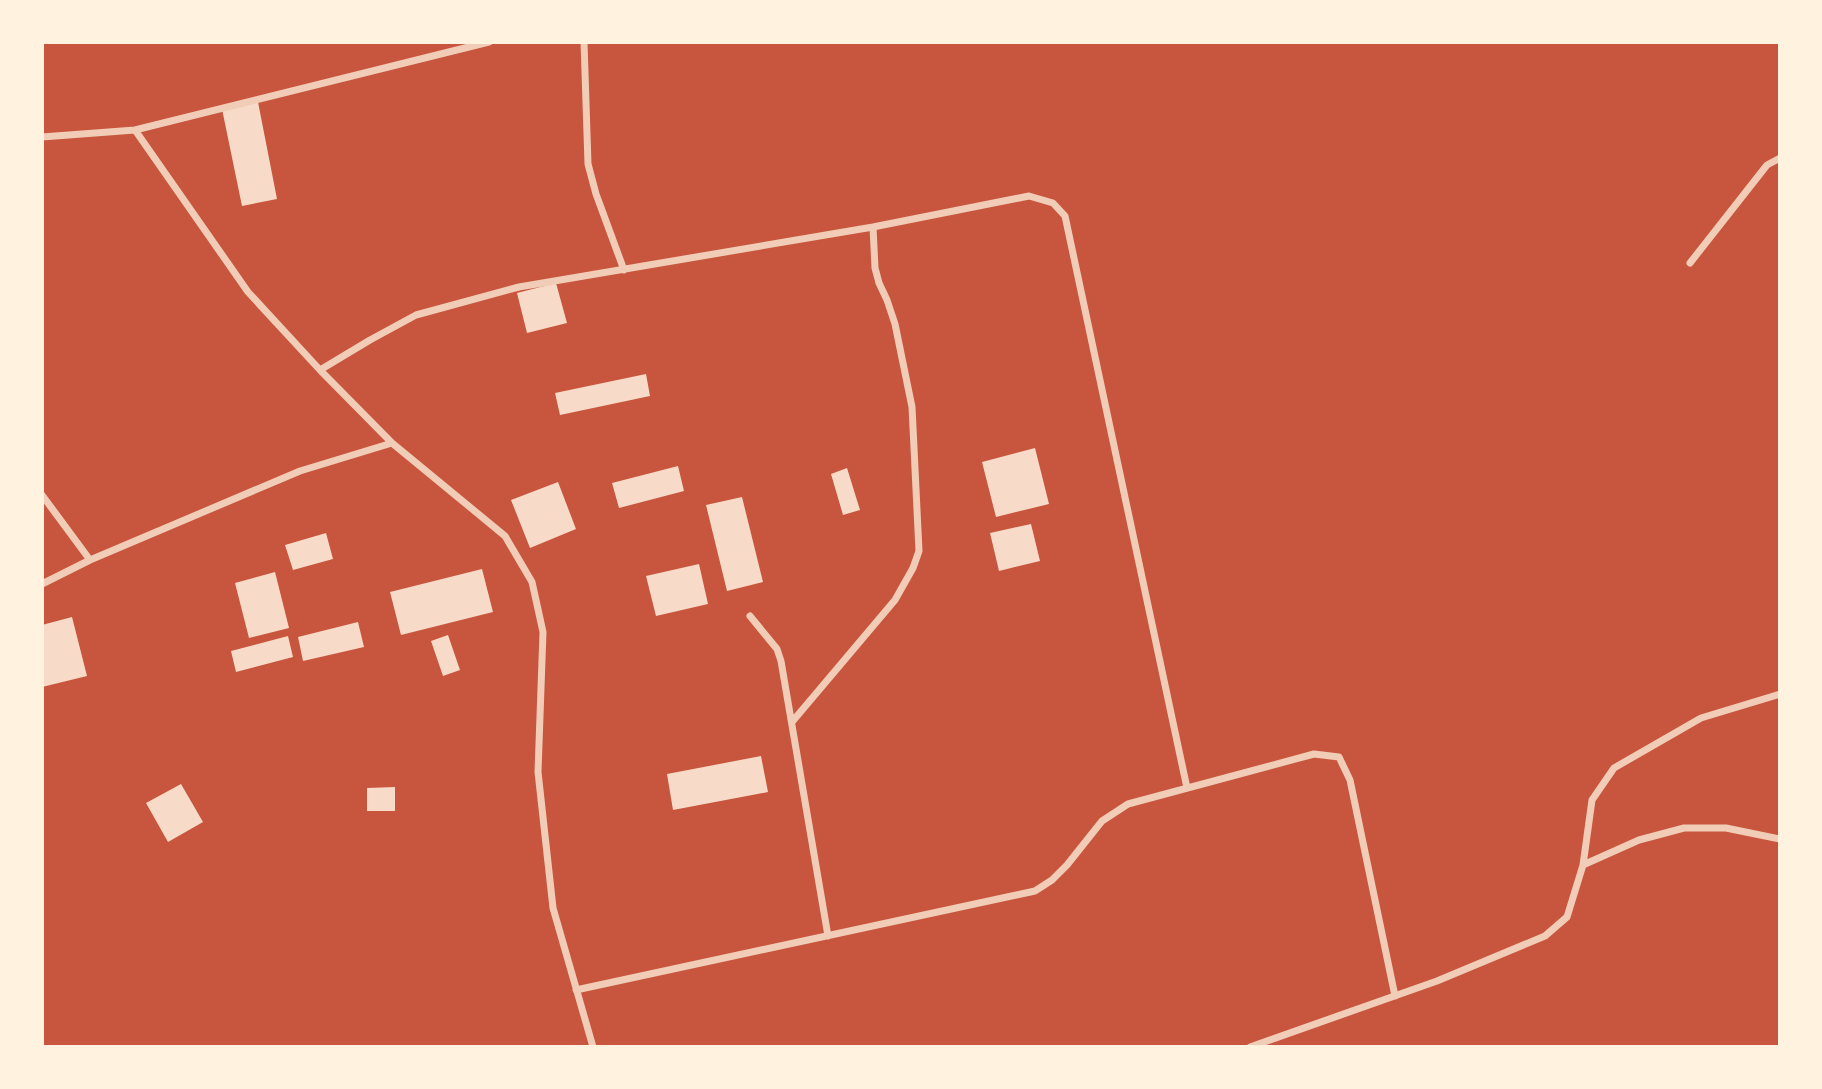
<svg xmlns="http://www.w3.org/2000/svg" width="1822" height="1089" font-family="'Nunito Sans',sans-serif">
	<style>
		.building { fill: #f7dbc8 }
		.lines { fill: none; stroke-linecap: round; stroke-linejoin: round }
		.minor { stroke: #f1ccb7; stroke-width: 7 }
	</style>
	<rect width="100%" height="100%" fill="#c8553d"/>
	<path class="building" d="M258,102L277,199L242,206L222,109Z
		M556,283L567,323L527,333L517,293Z
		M646,374L650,396L560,415L555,393Z
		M1035,448L1049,504L996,517L982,462Z
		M678,466L684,491L619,508L612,483Z
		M847,468L860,510L843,515L831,474Z
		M558,482L576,529L530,548L511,500Z
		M742,497L763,582L727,591L706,505Z
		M1031,524L1040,561L999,571L990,533Z
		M326,533L333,559L293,570L285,545Z
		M699,564L708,604L656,616L646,576Z
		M482,569L493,612L401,635L390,592Z
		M275,572L289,628L249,638L235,583Z
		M72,617L87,676L42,687V625Z
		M358,622L364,647L303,661L298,637Z
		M448,635L460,670L443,676L431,641Z
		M288,636L293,657L236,672L231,651Z
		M761,756L768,792L673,810L667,774Z
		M181,784L203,822L168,842L146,803Z
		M395,787V811H367V788Z"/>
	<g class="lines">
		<path class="minor" d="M584,42L588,164L596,194L624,270
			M135,130L248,292L320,370L392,443L505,536L532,582L543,632L538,772L553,908L593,1047
			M42,137L135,130L489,42
			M1690,263L1767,165L1780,158
			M320,370L370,340L416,315L519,287L873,227L1029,196L1053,203L1065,216L1187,788
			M42,495L90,560
			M42,584L90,560L300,471L392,443
			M750,616L777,649L781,661L828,936
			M792,722L895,600L913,568L919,551L912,407L895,324L887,300L879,283L875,268L873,227
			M1583,865L1639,840L1684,828H1726L1780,839
			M576,990L1035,891L1052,880L1067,865L1102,821L1128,804L1314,754L1339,757L1350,780L1395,996
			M1250,1047L1437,981L1545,936L1567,917L1583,865L1592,800L1614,768L1701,718L1780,694"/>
	</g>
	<rect width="1822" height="1089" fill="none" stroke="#fff3e0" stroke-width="88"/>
</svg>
